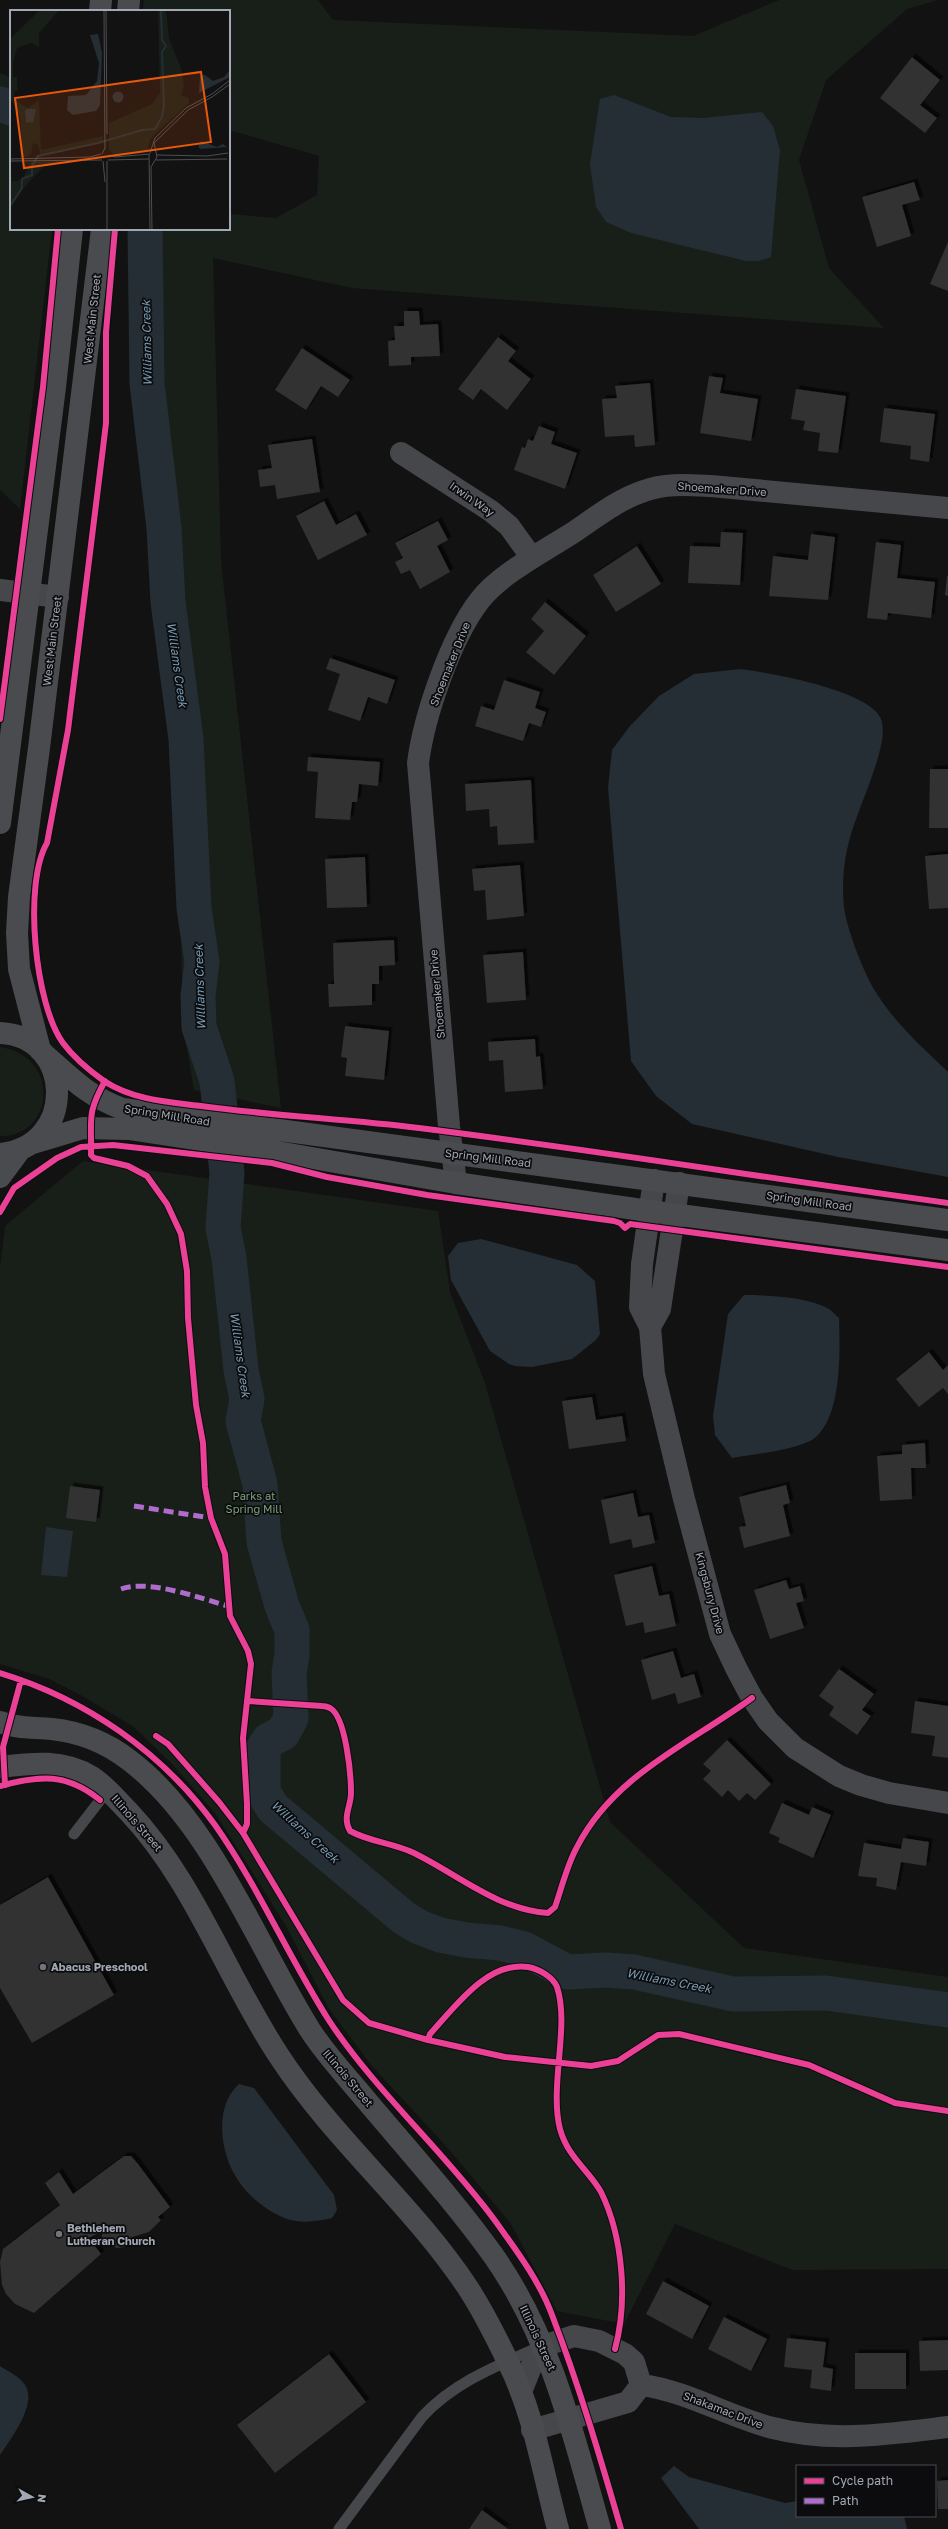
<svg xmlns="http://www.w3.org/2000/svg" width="948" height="2529" font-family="'Golos Text',sans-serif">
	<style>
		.green { fill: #181f19 }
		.water { fill: #252e34 }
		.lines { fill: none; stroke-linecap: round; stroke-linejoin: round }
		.river { stroke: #252e34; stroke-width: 35 }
		.building { fill: #313133; filter: url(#shadow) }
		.lane { stroke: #46474b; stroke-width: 11 }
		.street { stroke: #46474b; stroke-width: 22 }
		.secondary { stroke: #4a4b4f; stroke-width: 22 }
		.quiet { stroke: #b06ccc; stroke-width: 5; stroke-dasharray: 10 5; stroke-linecap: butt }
		.cycleway-casing { stroke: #0c0c0e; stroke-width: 8 }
		.cycleway { stroke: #ea4096; stroke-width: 6 }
		.poi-dot { fill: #70747b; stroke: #0c0c0e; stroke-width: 1.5 }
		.labels { text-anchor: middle; stroke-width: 3.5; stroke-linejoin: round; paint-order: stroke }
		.street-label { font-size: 11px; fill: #a2a9b4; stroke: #0c0c0e }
		.park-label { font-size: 11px; fill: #78a077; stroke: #0c0c0e }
		.poi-label { font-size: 11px; font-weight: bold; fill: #a2a9b4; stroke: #0c0c0e; text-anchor: start }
		.water-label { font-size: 12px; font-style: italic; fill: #769ab2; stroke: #0c0c0e }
		.inset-river { fill: none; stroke: #252e34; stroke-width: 2 }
		.inset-road { fill: none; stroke: #4c4e53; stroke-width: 1 }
		.view { fill: #e8590c; fill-opacity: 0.15; stroke: #e8590c; stroke-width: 2 }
		.inset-edge { fill: none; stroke: #a2a9b4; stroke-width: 2 }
	</style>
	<defs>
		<filter id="shadow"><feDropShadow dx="3.5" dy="-3.5" stdDeviation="0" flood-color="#0009"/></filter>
	</defs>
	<rect width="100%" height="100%" fill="#121212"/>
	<path class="green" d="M144,0H318L333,20L693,36L779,0H938L907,9L826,80L799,160L829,268L884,328L352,288L213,258L221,561L281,1108L194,1090L183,1025L178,802L132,371L133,238L146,229H229V214L276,218L317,195L319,156L229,130V11H143Z
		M0,73L11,78V229H52L20,509L0,490Z
		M0,1047C62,1057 54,1137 0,1136Z
		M83,1161L438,1211L450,1292L485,1383L610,1822L744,1948L948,1977V2269L793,2270L675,2224L624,2324L557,2311L511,2224L447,2147L372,2066L329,2009L286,1926L215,1813L172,1764L134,1727L77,1693L49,1679L0,1664V1268L5,1226Z"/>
	<path class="water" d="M614,95L671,117L703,118L762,112L773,126L780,150L771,257L759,261H746L631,233L606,222L596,207L590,164L600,99Z
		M741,669C771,673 866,690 880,717C888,732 877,761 872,776C864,800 852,825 847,850C843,868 842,889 844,907C846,927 865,977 877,994C896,1024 923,1048 948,1072V1177L838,1157L692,1124L656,1096L631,1061L608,788L612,750L630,726L659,696L694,674Z
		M481,1239L577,1265L595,1281L600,1334L596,1340L572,1359L532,1367L515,1366L509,1364L490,1351L451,1280L448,1256L458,1243Z
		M744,1295C766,1295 809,1297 827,1308C832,1310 835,1315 839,1318C840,1350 842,1412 817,1436C803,1450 752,1454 732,1458L715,1435L713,1416L728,1314Z
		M46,1527L73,1531L67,1577L41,1575Z
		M239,2084L254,2088L334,2195L337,2210L332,2218C316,2222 297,2224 282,2217C265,2210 245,2193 236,2177C220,2151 214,2106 239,2084Z
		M0,2366C9,2372 19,2376 25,2385C38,2404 10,2440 0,2455Z
		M674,2466L689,2477L785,2503L797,2501V2516H904L907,2529H699L661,2478Z"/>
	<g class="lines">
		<path class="river" d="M0,104L11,108
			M145,229L147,383L164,528L168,602L186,739L194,908L202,962L198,996L199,1027L217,1081L227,1173L223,1228L229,1258L241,1370L247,1399L243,1421L260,1484L264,1542L282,1606L292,1630V1655L289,1673L291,1718L283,1733L269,1740L263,1749V1792L273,1808L404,1918L419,1927L440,1935L466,1940L500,1943L524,1949L567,1972L606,1970L634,1972L733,1994L826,1993L948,2010"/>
	</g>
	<path class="building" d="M912,57L940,80L920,105L937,118L925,133L880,98Z
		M914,182L920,200L902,205L911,236L877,247L862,197Z
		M948,242V291L930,284Z
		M404,311H419L420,325L438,324L440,356L411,357V365L389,366L388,341L395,340L394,326H404Z
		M498,337L516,351L508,361L531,379L507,410L481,389L473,400L458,389Z
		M302,348L350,380L338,397L321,386L306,410L275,390Z
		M709,376L723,378L720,393L758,399L751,441L700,433Z
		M650,383L655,445L635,447L634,435L605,437L602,399L617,398L615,386Z
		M796,389L846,396L838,453L818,451L820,433L803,430L805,421L791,419Z
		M884,408L935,414L929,462L910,459L911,446L880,442Z
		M539,426L555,432L551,444L577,453L565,489L514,470L522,447L525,448L528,439L533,441Z
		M312,439L320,492L277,499L275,485L260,487L258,470L272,468L268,445Z
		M324,501L336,525L356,514L367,535L318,560L296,516Z
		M438,521L448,540L437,546L450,572L420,589L410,570L401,574L395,562L403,558L395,543Z
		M721,532L743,533L740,585L688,583L690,546L720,547Z
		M811,534L835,537L828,600L769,596L773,556L808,560Z
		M876,542L901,545L897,578L935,582L931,618L888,613L887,620L867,618Z
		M637,546L661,584L616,612L593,575Z
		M947,576H948V596L945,595Z
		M545,602L586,636L554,675L526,652L544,631L531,619Z
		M330,658L395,680L387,704L368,697L360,721L328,710L340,674L326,669Z
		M504,680L540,692L535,708L546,712L541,727L529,723L523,741L475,726L481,706L494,710Z
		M308,757L380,762L378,786L359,784L357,802H352L350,820L315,818L318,772L307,771Z
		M930,769H948V828H929Z
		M531,780L534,843L498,845L497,826L490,827L489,809L466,811L465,784Z
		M948,854V908L929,909L925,856Z
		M365,857L367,907L327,908L325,859Z
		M520,865L524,916L487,920L485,890L474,891L472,869Z
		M394,940L395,965L379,966V984H372V1005L329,1007L328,984H334L333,943Z
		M523,952L526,1000L487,1003L483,955Z
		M345,1026L389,1031L384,1080L345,1076L347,1058L341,1057Z
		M535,1039L536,1057L540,1056L543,1089L505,1092L503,1060L489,1061L488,1042Z
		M929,1352L943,1370L948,1365V1394L943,1388L919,1407L896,1379Z
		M592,1397L596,1420L622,1416L626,1441L569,1449L562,1401Z
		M925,1443L926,1468H911L912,1499L880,1501L877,1456L902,1454V1445Z
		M786,1485L790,1503L783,1505L790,1536L744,1548L739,1527L746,1526L739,1497Z
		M70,1486L100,1490L96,1522L66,1518Z
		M633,1493L638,1517L649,1515L655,1543L633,1548L631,1539L610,1544L601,1500Z
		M652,1566L659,1596L669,1594L676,1626L645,1633L643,1622L626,1626L614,1575Z
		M786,1580L789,1589L800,1586L804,1601L796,1603L804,1628L770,1639L754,1590Z
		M673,1651L681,1678L694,1674L701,1697L678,1704L675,1693L652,1700L641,1660Z
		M839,1669L874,1694L862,1710L871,1716L857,1735L829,1715L834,1707L819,1696Z
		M915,1701L948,1706V1758L932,1756L935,1736L911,1733Z
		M727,1740L771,1784L755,1800L747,1793L739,1801L728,1790L722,1797L703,1779L711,1771L703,1764Z
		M782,1803L809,1815L812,1807L831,1815L813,1858L778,1842L780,1838L769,1833Z
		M903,1838L929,1842L926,1866L901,1862L896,1890L876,1886L877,1878L858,1876L864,1843L901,1849Z
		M48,1877L114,1995L32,2043L0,1988V1905Z
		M124,2156H131L138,2164L170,2207L158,2217L161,2220L149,2232L132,2237L125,2247L117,2248L106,2244L102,2239V2231L89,2238L101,2254L34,2313L15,2304L6,2294L2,2285L0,2262L3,2249L60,2205L45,2183L59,2172L73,2194Z
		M663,2281L709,2306L692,2339L646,2314Z
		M724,2317L767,2339L751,2371L708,2349Z
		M787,2338L826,2342L823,2367L833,2369L831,2391L810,2388L812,2370L784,2367Z
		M948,2340V2370L920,2371L919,2341Z
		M855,2353H906V2389H855Z
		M329,2354L366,2402L275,2473L237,2425Z
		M948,2480V2509H938L937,2481Z
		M482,2510L508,2529H469Z"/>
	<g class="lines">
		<path class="lane" d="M74,1834L108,1790
			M339,2529L422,2417C453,2383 496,2366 537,2348"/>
		<path class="street" d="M401,453L491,511L509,526L532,558
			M0,590L58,597
			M654,1180L642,1264L640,1307L650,1327L654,1374L684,1499L720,1634L736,1668L752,1698L768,1721L795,1748L839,1776L861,1785L889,1793L948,1803
			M456,1183L449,1126L418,763C424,716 451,637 480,600C500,574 546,550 574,532C596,517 619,499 644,491C665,483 689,485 711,486L948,508
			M650,1327L660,1309L679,1183
			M641,2385C688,2391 728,2417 773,2428C832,2443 889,2434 948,2427
			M521,2392L535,2357L543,2346L574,2336L599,2341L625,2354L634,2362L641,2385
			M532,2430L628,2402L641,2385"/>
		<path class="secondary" d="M100,11L101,0
			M128,11L129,0
			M0,823L55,387L72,229
			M0,1033C75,1036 77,1147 0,1154
			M40,1050L19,969L17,933L19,897L39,748L102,229
			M45,1055C71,1078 89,1097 123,1109L948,1220
			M33,1143L83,1128L129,1129L266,1150L456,1183L649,1211L948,1250
			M0,1177L20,1150
			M0,1722C17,1729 35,1727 52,1729C80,1732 107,1743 129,1760C212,1823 256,1944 310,2030C326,2055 347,2077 366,2100C409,2151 454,2201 493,2255C551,2337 573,2434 600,2529
			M0,1767C32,1763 63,1759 92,1777C106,1786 117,1800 128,1811C195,1882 226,1976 279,2056C334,2140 413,2205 468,2288C483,2311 496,2337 508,2362C534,2413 543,2474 558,2529"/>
		<path class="quiet" d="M134,1506L211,1518
			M121,1589C150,1579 199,1598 228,1606"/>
		<g class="cycleway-casing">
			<path id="cycleway" d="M115,229L106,332V423L103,448L68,730L47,843C23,884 35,1005 63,1043C74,1058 90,1071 104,1081C133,1100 168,1102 201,1106C274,1116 347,1119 419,1128C596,1150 772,1179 948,1203
				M0,719L43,387L58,229
				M105,1081C86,1115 92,1119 91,1155L94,1158L128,1166L147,1176L167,1204L181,1234L187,1271L188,1318L196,1405L203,1443L205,1487L211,1518L225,1554L230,1616L248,1651L251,1664L243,1738L247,1804V1824L243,1833
				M0,1212L14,1188L57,1158L81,1147L113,1145L272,1163L327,1177L427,1195L614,1221L620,1223L625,1228L630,1224L948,1267
				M0,1673C86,1699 162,1752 215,1825C258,1886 288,1956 328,2019C375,2091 445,2152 496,2222C516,2250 540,2282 552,2315C579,2385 600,2457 621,2529
				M248,1701L322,1706C324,1706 328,1707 330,1708C346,1717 351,1775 351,1793C351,1807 342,1817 350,1831C370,1842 393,1843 414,1853C457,1874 498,1910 548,1913L555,1907C562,1887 567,1865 577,1847C614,1775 689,1744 752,1698
				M156,1736L168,1744L219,1802L243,1833L343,2000L369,2023L428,2040L505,2057L591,2066L618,2061L658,2035L679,2034L809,2065L895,2103L948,2111
				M5,1785L3,1747L21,1680
				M0,1786C40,1775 67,1773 100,1800
				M428,2040L430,2034C455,2007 487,1961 528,1967C539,1969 553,1977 557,1987C570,2026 549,2086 560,2129C568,2158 588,2169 601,2192C623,2237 628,2301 615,2349"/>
		</g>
		<use href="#cycleway" class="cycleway"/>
	</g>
	<g class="poi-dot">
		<circle cx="43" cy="1967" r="4"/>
		<circle cx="59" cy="2234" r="4"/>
	</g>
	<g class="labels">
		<g class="street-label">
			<text transform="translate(92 319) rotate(-84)" y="4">West Main Street</text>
			<text transform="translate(722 489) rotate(4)" y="4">Shoemaker Drive</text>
			<text transform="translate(472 499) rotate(35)" y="4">Irwin Way</text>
			<text transform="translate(52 641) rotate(-83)" y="4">West Main Street</text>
			<text transform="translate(450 664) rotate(-68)" y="4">Shoemaker Drive</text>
			<text transform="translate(437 994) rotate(-95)" y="4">Shoemaker Drive</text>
			<text transform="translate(167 1115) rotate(9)" y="4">Spring Mill Road</text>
			<text transform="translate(488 1158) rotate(7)" y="4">Spring Mill Road</text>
			<text transform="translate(809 1201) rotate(8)" y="4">Spring Mill Road</text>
			<text transform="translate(710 1593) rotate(75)" y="4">Kingsbury Drive</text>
			<text transform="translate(137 1823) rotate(49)" y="4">Illinois Street</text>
			<text transform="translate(348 2078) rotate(50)" y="4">Illinois Street</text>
			<text transform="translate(538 2338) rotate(65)" y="4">Illinois Street</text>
			<text transform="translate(723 2410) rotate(21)" y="4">Shakamac Drive</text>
		</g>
		<g class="park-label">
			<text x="254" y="1500">Parks at<tspan x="254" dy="13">Spring Mill</tspan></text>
		</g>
		<g class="poi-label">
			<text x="51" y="1971">Abacus Preschool</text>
			<text x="67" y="2232">Bethlehem<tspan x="67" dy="13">Lutheran Church</tspan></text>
		</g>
		<g class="water-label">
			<text transform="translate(147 343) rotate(-91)" y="4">Williams Creek</text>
			<text transform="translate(177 665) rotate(82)" y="4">Williams Creek</text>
			<text transform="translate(200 987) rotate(-92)" y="4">Williams Creek</text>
			<text transform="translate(240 1355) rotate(82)" y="4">Williams Creek</text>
			<text transform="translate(305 1832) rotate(42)" y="4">Williams Creek</text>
			<text transform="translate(669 1981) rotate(11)" y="4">Williams Creek</text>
		</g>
	</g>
	<g transform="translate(10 10)">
		<rect width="220" height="220" fill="#121212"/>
		<path d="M30,0H49L29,23V37L21,33L7,38L3,53V67H7V81H4L6,91L18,98L29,90L31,140L93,126V132L31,146L28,135L23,133L21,144L17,147L11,148L10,136L12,133L10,107L0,87V29ZM148,0H156L159,29L171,58L174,76L171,85L179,88V93L146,123L140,130L137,143L105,145L99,140V113L142,94L150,83ZM52,151L34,156L16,175L0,198V153L2,171H6L13,168L21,152Z" fill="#181f19"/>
		<path d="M88,24L92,43L90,95L86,101L63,105L57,100L58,86L76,85L87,71L89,53L80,25ZM220,60V67L189,83L190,66L195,65L203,71L214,67ZM102.5 87a5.5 5.5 0 1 1 11 0a5.5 5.5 0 1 1-11 0ZM17,99H26L23,112L16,113L15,101ZM191,131L207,137L213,134L217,137L191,139L188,137Z" fill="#252e34"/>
		<path class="inset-river" d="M0,196L12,178V169L22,165V156L28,146L88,133L132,120L145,119L152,107L154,96L152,42L156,36L152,30L151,0"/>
		<path class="inset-road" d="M96,0L97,124M140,143L145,128L176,98L202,84L220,70M92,144L95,138L94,0M139,144L140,220M99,145L105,147L140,144M147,145L197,146L218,143M0,149L80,147L91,144M98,150L139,149M146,150L217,149M0,151L92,150M93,151L95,172M220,161V219M97,220V151M142,220L141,157L147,147L144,133L178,100L202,87L220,74"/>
		<path class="view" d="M191,62L201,132L14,158L5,88Z"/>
		<rect width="220" height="220" class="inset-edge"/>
	</g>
	<rect x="796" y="2465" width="140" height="52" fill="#0c0c0e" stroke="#484b50"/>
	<rect x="804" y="2478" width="20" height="6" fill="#ea4096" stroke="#484b50"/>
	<text x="832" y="2485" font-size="12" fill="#a2a9b4">Cycle path</text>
	<rect x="804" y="2498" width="20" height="6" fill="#b06ccc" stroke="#484b50"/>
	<text x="832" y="2505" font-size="12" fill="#a2a9b4">Path</text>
	<g transform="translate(32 2497) rotate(98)" stroke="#0c0c0e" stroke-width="3" paint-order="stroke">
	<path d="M0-3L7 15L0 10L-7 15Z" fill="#a2a9b4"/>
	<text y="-6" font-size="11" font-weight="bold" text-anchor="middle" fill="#a2a9b4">N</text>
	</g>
</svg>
